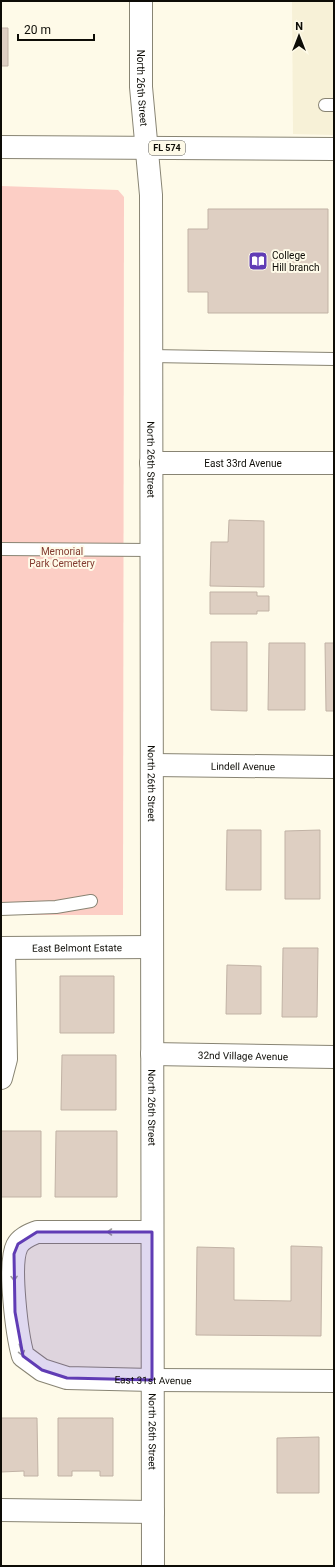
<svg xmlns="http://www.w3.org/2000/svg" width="335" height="1567" font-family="Roboto,sans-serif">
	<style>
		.built { fill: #f7f1d7 }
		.green { fill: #fccec5 }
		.building { fill: #decfc2; stroke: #c1b2a5 }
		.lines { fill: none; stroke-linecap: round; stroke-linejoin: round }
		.service-casing { stroke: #888473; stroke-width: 14 }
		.minor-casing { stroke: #888473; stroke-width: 24 }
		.primary-casing { stroke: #888473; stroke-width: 24 }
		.service { stroke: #fff; stroke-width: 12 }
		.minor { stroke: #fff; stroke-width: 22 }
		.primary { stroke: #fff; stroke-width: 22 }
		.oneway { stroke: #9e9e9b }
		.marked { fill: #603cb5; fill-opacity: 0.2; stroke: #603cb5; stroke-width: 3; stroke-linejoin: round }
		.labels { text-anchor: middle; stroke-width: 4; stroke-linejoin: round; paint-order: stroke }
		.shield { fill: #fefae8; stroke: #55534a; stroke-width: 1 }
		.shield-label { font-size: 9px; font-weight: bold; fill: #0d0c06 }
		.street-label { font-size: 10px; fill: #0d0c06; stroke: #fefae8 }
		.poi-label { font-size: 10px; fill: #0d0c06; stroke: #fefae8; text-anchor: start }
		.park-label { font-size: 10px; fill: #833c31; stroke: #fefae8 }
	</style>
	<rect width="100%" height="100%" fill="#fefae8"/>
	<path class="built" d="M292,1H334V135L293,134Z"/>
	<path class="green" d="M1,186L118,190L124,197L123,915H1Z"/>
	<path class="building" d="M1,28H8V66H1Z
		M208,209H328V313H208V292H188V229H208Z
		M229,520L264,521V587L210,586L211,542H228Z
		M210,592H257V596H269V611H257V614H210Z
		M211,642H247V711L211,710Z
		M269,643H305V710H268Z
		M325,643H334V711H326Z
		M227,830H261V890H226Z
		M320,830V899H285V831Z
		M283,948H318L317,1017H282Z
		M227,965L261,966V1014H226Z
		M60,976H114V1033H60Z
		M62,1055H116V1110H61Z
		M1,1131H41V1197H1Z
		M56,1131H117V1197H55Z
		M291,1246L322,1247L321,1336L196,1335L197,1247L234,1248V1300L291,1301Z
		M1,1418H37L38,1476H24V1471L1,1472Z
		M58,1418H113V1476H100V1471H72V1476H58Z
		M319,1437V1493H277V1438Z"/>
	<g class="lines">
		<g class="service-casing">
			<path id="service" d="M325,105H334
				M151,356L334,359
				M1,549L152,550
				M1,909L56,907L91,901"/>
		</g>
		<g class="minor-casing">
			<g id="minor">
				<path id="s1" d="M141,1V87L151,195L153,1566"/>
				<path id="s2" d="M151,463H334"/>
				<path id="s3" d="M153,765L334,767"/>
				<path id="s4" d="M1,948L152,947"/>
				<path id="s5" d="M152,1054L334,1057"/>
				<path d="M1,1078L6,1059L4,948"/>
				<path id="s6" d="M152,1232H37C30,1235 21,1238 17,1246C8,1264 17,1335 23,1356L42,1370L67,1378L152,1380L334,1381"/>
				<path d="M1,1510L153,1512"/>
			</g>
		</g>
		<g class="primary-casing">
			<path id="primary" d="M1,147L334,149"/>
		</g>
		<use href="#service" class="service"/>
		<use href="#minor" class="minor"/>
		<use href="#primary" class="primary"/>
	</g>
	<defs><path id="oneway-shaft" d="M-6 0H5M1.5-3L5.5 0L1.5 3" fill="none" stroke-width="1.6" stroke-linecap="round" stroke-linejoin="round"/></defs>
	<g class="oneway">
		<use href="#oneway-shaft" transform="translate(113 1232) rotate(180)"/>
		<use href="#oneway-shaft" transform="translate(14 1275) rotate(88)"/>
		<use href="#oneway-shaft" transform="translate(21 1350) rotate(74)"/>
	</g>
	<path class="marked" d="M37,1232H152V1380L67,1378L42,1370L23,1356L15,1312L14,1254L18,1244Z"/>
	<defs>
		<g id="library-square" transform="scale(1)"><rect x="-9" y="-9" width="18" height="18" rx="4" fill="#603cb5" stroke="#fefae8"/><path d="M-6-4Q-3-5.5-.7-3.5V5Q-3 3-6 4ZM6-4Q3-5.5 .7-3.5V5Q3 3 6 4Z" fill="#fff"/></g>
	</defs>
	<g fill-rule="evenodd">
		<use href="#library-square" x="258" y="261"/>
	</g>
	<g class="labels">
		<rect class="shield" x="149" y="141" width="36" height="14" rx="3"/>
		<g class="shield-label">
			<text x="167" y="151">FL 574</text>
		</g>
		<g class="street-label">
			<text dy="4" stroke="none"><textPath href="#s1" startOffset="87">North 26th Street</textPath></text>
			<text dy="4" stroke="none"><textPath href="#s1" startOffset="459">North 26th Street</textPath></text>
			<text dy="4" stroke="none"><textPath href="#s2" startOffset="92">East 33rd Avenue</textPath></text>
			<text dy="4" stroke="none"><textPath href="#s3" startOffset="90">Lindell Avenue</textPath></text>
			<text dy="4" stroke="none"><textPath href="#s1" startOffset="783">North 26th Street</textPath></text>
			<text dy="4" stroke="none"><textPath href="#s4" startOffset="76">East Belmont Estate</textPath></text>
			<text dy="4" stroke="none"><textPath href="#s5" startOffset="91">32nd Village Avenue</textPath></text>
			<text dy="4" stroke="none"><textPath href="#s1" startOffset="1107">North 26th Street</textPath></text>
			<text dy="4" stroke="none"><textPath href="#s6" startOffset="387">East 31st Avenue</textPath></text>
			<text dy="4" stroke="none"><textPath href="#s1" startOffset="1431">North 26th Street</textPath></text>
		</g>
		<g class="poi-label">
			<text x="272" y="259">College<tspan x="272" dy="12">Hill branch</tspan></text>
		</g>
		<g class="park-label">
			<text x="62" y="555">Memorial<tspan x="62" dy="12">Park Cemetery</tspan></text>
		</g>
	</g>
	<rect width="335" height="1567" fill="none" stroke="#0d0c06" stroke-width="4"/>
	<g transform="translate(299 36)" stroke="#fefae8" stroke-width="3" paint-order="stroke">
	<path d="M0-3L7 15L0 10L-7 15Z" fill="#0d0c06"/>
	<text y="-6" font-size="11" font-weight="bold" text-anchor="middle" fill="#0d0c06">N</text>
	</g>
	<path d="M18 34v6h76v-6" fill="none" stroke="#0d0c06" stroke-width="2"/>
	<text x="24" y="34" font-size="12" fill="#0d0c06" stroke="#fefae8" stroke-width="3" paint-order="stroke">20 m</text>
</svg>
